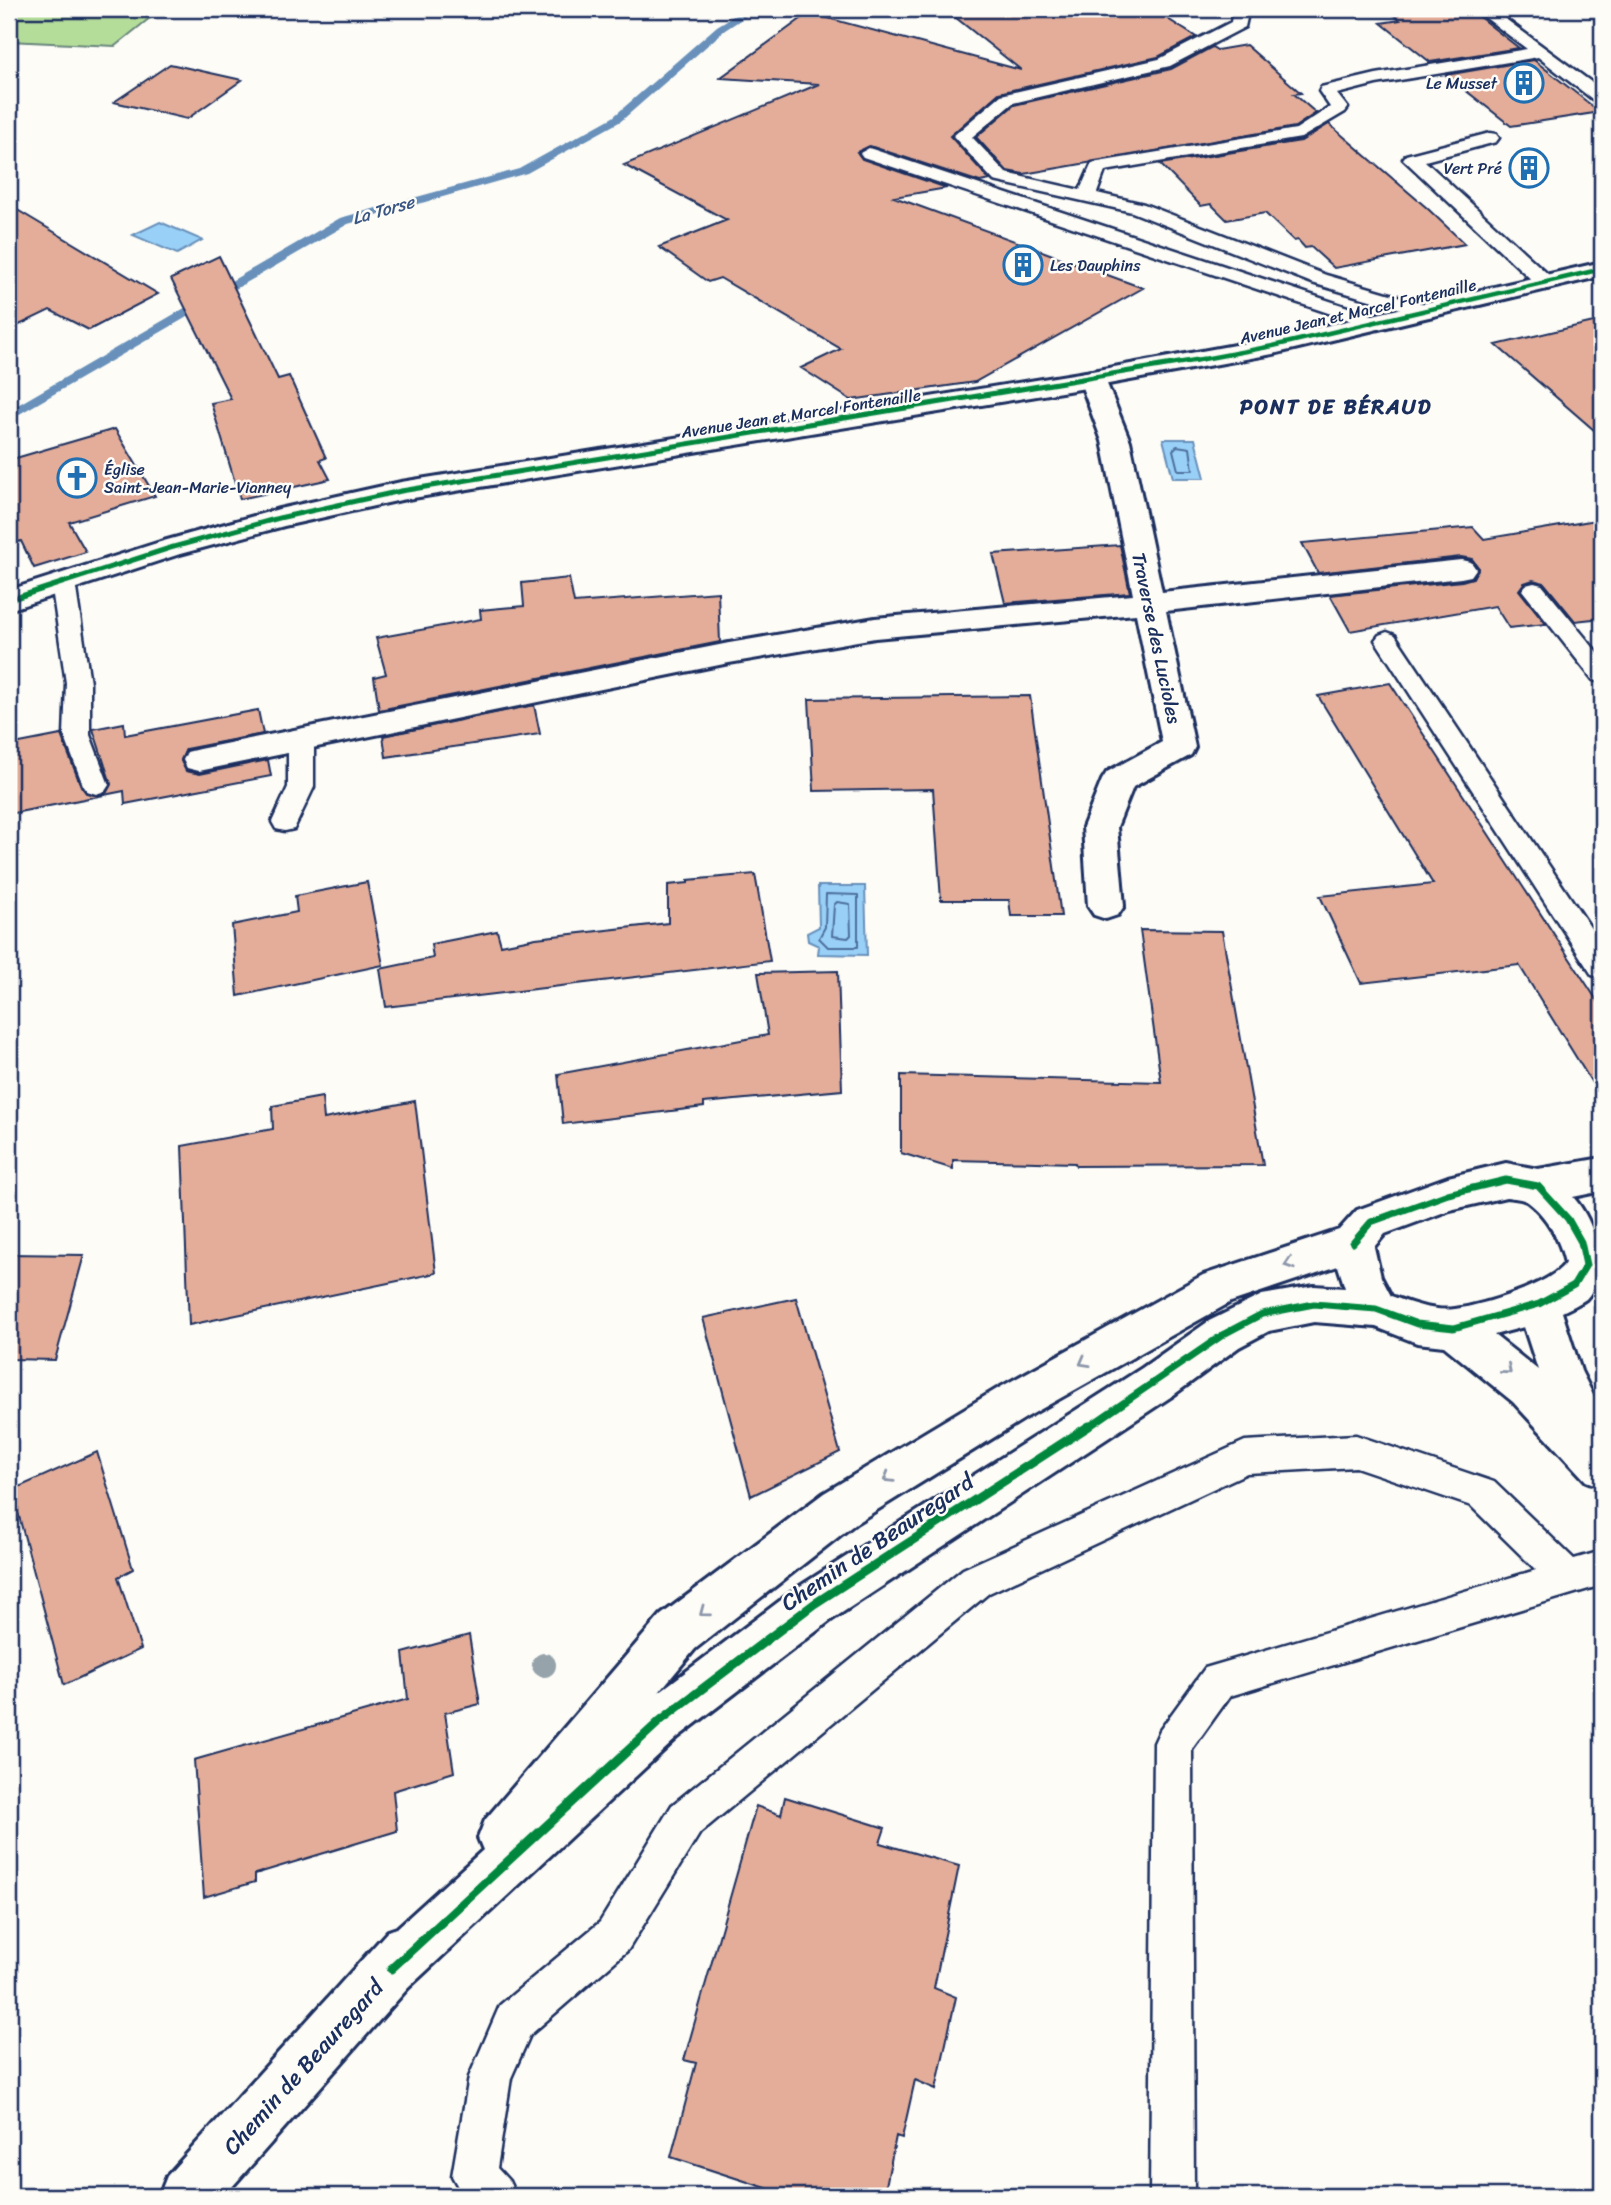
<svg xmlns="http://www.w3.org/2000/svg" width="1611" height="2205" font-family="Sriracha,sans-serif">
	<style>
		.green { fill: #b5dd9a; stroke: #68867c; stroke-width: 2 }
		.water { fill: #99d0f8; stroke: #6790ba; stroke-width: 2 }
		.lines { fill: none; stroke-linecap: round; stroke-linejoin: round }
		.shore { stroke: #4d6f9c; stroke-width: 2 }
		.stream { fill: #6790ba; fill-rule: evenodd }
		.building { fill: #e3ad99; stroke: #1b2f5e; stroke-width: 2 }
		.service-casing { stroke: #1b2f5e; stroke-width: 5 }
		.minor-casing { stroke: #1b2f5e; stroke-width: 6 }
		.secondary-casing { stroke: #1b2f5e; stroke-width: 6 }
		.service { fill: #fdfcf7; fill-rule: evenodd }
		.minor { fill: #fdfcf7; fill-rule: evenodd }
		.secondary { fill: #fdfcf7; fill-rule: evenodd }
		.cycleway-far3-casing { stroke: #fdfcf7; stroke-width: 7 }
		.cycleway-far2-casing { stroke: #fdfcf7; stroke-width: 9 }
		.cycleway-far1-casing { stroke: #fdfcf7; stroke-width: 11 }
		.cycleway-casing { stroke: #fdfcf7; stroke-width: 13 }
		.cycleway-far3 { stroke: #00873e; stroke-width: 4.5 }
		.cycleway-far2 { stroke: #00873e; stroke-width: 5 }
		.cycleway-far1 { stroke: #00873e; stroke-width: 7 }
		.cycleway { stroke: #00873e; stroke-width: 9 }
		.tree { fill: #96a3ab }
		.oneway { stroke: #8c96aa }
		.labels { text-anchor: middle; stroke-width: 5; stroke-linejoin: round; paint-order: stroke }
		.far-poi-label { font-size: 16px; fill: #1b2f5e; stroke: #fdfcf7; text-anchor: end }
		.far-street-label { font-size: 16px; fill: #1b2f5e; stroke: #fdfcf7 }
		.far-water-label { font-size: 18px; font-style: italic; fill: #3a5784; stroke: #fdfcf7 }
		.street-label { font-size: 19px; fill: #1b2f5e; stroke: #fdfcf7 }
		.far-district-label { font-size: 21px; font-weight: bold; letter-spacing: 2px; fill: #1b2f5e; stroke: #fdfcf7 }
		.near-street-label { font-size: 23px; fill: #1b2f5e; stroke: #fdfcf7 }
	</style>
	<rect width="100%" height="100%" fill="#fdfcf7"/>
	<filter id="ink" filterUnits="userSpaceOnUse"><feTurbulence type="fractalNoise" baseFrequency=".0143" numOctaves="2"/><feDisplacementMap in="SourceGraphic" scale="14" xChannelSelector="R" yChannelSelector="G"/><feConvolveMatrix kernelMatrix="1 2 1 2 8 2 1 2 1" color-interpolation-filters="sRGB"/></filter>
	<g filter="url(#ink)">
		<path class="green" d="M9,9H161L115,46L9,41Z"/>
		<path class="water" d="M160,222L202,240L177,254L133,235Z
			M1163,439H1195L1205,478H1173Z
			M818,886H865L867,955L818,954L819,946L808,941L807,933L819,927Z"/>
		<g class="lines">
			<path class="shore" d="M1177,446L1190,448L1193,470H1178L1173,450Z
				M826,894L858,895V947H828L819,938L825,927Z
				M837,902L850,904L851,935L848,938L832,936L834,905Z"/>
			<path class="stream" d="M745,9H757L725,30L621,121L527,173L348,224L9,420V410L340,218L519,169L613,117L717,26Z"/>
		</g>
		<path class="building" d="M945,9H1152L1196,37L1158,57L999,93L950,136L990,180L980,182L870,146L857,152L862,159L947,188L894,197L1143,288L975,382L851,400L801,368L841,349L720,278L708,282L659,247L727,220L624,165L819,84L720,78L809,13L1021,70Z
			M1386,9H1469L1519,48L1430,62L1381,23L1400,20Z
			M1246,45L1301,93L1294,94L1316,113L1295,127L1024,174L1007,171L976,137L1014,105L1171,69L1212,47L1217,50Z
			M1534,60L1600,112L1511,126L1446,75Z
			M170,64L242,80L187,119L114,102Z
			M1329,124L1427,208L1465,244L1334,268L1311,247L1305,248L1298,240L1294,241L1265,213L1227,220L1211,204L1201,206L1160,164L1301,141Z
			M9,205L158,294L89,330L50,310L9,330Z
			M219,256L278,379L289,376L326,458L320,460L330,479L240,499L211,403L231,399L171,279Z
			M1602,320V437L1496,345Z
			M115,429L155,496L69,522L86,552L34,568L21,541L9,545V460Z
			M1602,519V618L1575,621L1544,583L1533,580L1524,583L1519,590L1546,624L1509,628L1495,606L1350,631L1330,595L1462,581L1473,578L1478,567L1472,559L1461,557L1318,573L1302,543L1473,527L1484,539Z
			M1120,545L1130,593L1005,603L993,554Z
			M569,578L574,603L718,592L720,642L379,710L374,677L386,674L376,638L481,619L480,610L524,606L522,583Z
			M1390,683L1602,1008V1099L1519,965L1361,983L1320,896L1433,884L1318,696Z
			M1030,696L1061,916H1011L1009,900H941L933,789L814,791L809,699Z
			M534,705L540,734L386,757L383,736Z
			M258,710L263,734L186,749L181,761L186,771L200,774L268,760L271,776L125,804L124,791L9,814V745L61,735L81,786L86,793L97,796L107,792L111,784L93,729L124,723L125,735Z
			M755,874L770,961L386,1007L380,969L433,958L431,944L497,931L501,945L536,938L668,923V885L688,883V880Z
			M367,882L383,965L238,996L232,925L297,912L295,896Z
			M1140,930L1222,931L1263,1165L1076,1166L1075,1163L953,1160V1169L901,1153V1075L1161,1082Z
			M838,971L842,1090L704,1103V1107L563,1124L558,1074L768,1035L758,973Z
			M322,1097L324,1119L415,1101L436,1273L189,1325L182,1146L273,1129L272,1106Z
			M9,1254L84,1255L55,1360L9,1359Z
			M796,1298L840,1452L751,1496L703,1318Z
			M97,1452L133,1569L118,1577L141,1649L64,1685L12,1490Z
			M469,1635L480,1704L445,1713L454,1772L393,1791L397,1831L255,1874V1882L204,1897L194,1760L408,1699L403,1653Z
			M785,1797L885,1828L880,1843L959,1866L934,1988L956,1997L936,2089L915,2080L902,2138L896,2136L884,2196H791L671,2157L696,2063L684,2060L756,1806L781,1815Z"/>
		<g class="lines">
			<g class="service-casing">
				<path id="service" d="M1233,9H1249L1245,27L1170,66L1013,103L972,137L1006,173L1080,190L1092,163L1296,129L1330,107L1319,91L1321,87L1376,74L1527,49L1474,9H1492L1602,90V103L1596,102L1538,57L1376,84L1337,94L1348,108L1345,112L1301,138L1105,171L1097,193L1144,204L1326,275L1435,307L1438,311L1435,315L1428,317L1312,283L1132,212L994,181L953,136L1001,95L1159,59L1231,22Z
					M1490,133L1496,134L1499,138L1496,142L1425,161L1551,277L1554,281L1551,285H1537L1403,159L1406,155Z
					M869,148L1384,319L1387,323L1384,327H1370L863,157L860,153Z
					M63,575L71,577L75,582L90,683V735L109,785L105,791L96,794L87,791L83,785L64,735L66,683L51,582L55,577Z
					M1534,583L1542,585L1602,658V682L1593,680L1526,595L1522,590L1526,585Z
					M1387,632L1395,635L1602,945V978L1592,975L1375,640L1379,635Z
					M301,730L310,733L314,739V787L294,829L285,831L276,829L272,822L288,787V739L292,733Z
					M1356,1435L1494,1482L1574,1559L1602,1551V1585L1230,1696L1192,1749L1194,2196H1150L1154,1743L1160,1730L1205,1668L1536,1570L1471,1506L1356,1467L1247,1473L989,1593L700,1833L628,1950L530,2035L511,2078L497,2168L509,2181L516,2196H463L452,2176L469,2077L500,2005L600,1922L672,1805L963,1569L1245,1441Z"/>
			</g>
			<g class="minor-casing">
				<path id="minor" d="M1092,371L1101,373L1105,379L1130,441L1162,592L1461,560L1471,562L1476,569L1471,576L1461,578L1166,611L1195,747L1191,755L1133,787L1117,827L1124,906L1118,915L1106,919L1094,915L1088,906L1083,827L1102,780L1107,772L1162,742L1136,614L875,638L729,663L199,771L187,768L183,760L187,752L199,749L729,643L875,618L1133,595L1102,441L1079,379L1083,373Z
					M1602,1158V1191L1573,1197C1595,1221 1611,1273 1586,1299C1579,1304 1570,1308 1562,1312L1581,1371L1602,1413V1487L1586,1481L1513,1402L1444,1346L1417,1343L1376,1327L1314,1322L1269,1331L1239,1347L1172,1396L831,1620L678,1737L408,1988L224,2196H159L167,2176L388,1931L397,1928L483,1850L478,1838L485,1820L661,1615L824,1493L997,1389L1203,1275L1339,1230L1357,1210L1448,1177L1506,1163L1538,1169ZM1506,1197C1513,1198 1522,1198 1528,1202C1547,1216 1560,1240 1565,1263C1551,1285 1482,1305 1455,1309C1434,1312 1410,1303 1391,1296L1381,1277L1374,1247L1385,1234L1450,1210ZM1338,1266L1345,1288L1314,1286L1262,1295L1209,1321L1142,1368L797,1588L659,1692L695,1649L856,1523L1027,1417L1231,1302ZM1524,1327L1538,1370L1494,1335Z"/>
			</g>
			<g class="secondary-casing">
				<path id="secondary" d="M1602,262V276L1273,354L1092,387L401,500L284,526L180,554L9,610V590L160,542L279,509L401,482L1092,371L1273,338Z"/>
			</g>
			<use href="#service" class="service"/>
			<use href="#minor" class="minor"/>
			<use href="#secondary" class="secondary"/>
			<g class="cycleway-far3-casing">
				<path id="cycleway-far3" d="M1193,361L1273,346L1602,269"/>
			</g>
			<g class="cycleway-far2-casing">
				<path id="cycleway-far2" d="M9,600L170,548L279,518L401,491L1203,359"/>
			</g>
			<g class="cycleway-far1-casing">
				<path id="cycleway-far1" d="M1087,1428L1224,1334L1262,1314L1314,1304L1376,1309L1417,1324L1454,1328L1539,1304L1574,1285L1586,1265L1581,1242L1568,1219L1538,1186L1506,1180L1448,1194L1371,1222L1353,1243"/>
			</g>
			<g class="cycleway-casing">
				<path id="cycleway" d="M391,1969L661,1720L814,1604L1089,1426"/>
			</g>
			<use href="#cycleway-far3" class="cycleway-far3"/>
			<use href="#cycleway-far2" class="cycleway-far2"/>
			<use href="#cycleway-far1" class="cycleway-far1"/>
			<use href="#cycleway" class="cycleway"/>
		</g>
		<circle class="tree" cx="544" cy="1665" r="12"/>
		<defs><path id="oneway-chevron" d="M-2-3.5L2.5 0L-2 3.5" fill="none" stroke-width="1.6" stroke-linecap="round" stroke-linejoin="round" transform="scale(1.75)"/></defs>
		<g class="oneway">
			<use href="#oneway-chevron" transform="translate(1289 1264) rotate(162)"/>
			<use href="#oneway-chevron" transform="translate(1084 1362) rotate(151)"/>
			<use href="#oneway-chevron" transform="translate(1507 1370) rotate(41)"/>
			<use href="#oneway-chevron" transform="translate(888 1478) rotate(149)"/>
			<use href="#oneway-chevron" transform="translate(704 1612) rotate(143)"/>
		</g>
	</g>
	<defs>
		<g id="building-ring" transform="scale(2.0125)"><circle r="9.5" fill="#fdfcf7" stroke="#1f6fb2" stroke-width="1.5"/><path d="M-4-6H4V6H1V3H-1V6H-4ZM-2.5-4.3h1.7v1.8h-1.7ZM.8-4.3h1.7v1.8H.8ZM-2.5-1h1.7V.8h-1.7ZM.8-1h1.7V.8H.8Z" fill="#1f6fb2"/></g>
		<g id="church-ring" transform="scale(2.0125)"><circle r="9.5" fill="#fdfcf7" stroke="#1f6fb2" stroke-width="1.5"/><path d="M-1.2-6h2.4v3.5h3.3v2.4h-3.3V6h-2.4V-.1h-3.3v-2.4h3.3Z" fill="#1f6fb2"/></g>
	</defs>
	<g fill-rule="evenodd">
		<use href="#building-ring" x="1524" y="83"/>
		<use href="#building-ring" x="1529" y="168"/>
		<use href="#building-ring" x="1023" y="265"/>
		<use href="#church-ring" x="77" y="478"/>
	</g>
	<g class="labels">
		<g class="far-poi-label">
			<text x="1497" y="89">Le Musset</text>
			<text x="1502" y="174">Vert Pré</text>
			<text x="1050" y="271" text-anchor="start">Les Dauphins</text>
			<text x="104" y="475" text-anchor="start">Église<tspan x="104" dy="18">Saint-Jean-Marie-Vianney</tspan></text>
		</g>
		<g class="far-street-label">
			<text transform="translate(1358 311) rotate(-13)" y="6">Avenue Jean et Marcel Fontenaille</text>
			<text transform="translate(801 413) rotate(-9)" y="6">Avenue Jean et Marcel Fontenaille</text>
		</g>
		<g class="far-water-label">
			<text transform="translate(383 210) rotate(-16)" y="6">La Torse</text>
		</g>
		<g class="street-label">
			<text transform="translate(1157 638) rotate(78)" y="7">Traverse des Lucioles</text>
		</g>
		<g class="far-district-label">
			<text x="1336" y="414">PONT DE BÉRAUD</text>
		</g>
		<g class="near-street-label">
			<text transform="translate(877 1542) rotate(-34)" y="8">Chemin de Beauregard</text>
			<text transform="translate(303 2067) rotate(-48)" y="8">Chemin de Beauregard</text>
		</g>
	</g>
	<rect width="1611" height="2205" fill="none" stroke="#fdfcf7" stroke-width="35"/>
	<rect x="18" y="18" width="1576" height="2170" fill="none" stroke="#1b2f5e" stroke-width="2.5" filter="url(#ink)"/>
</svg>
